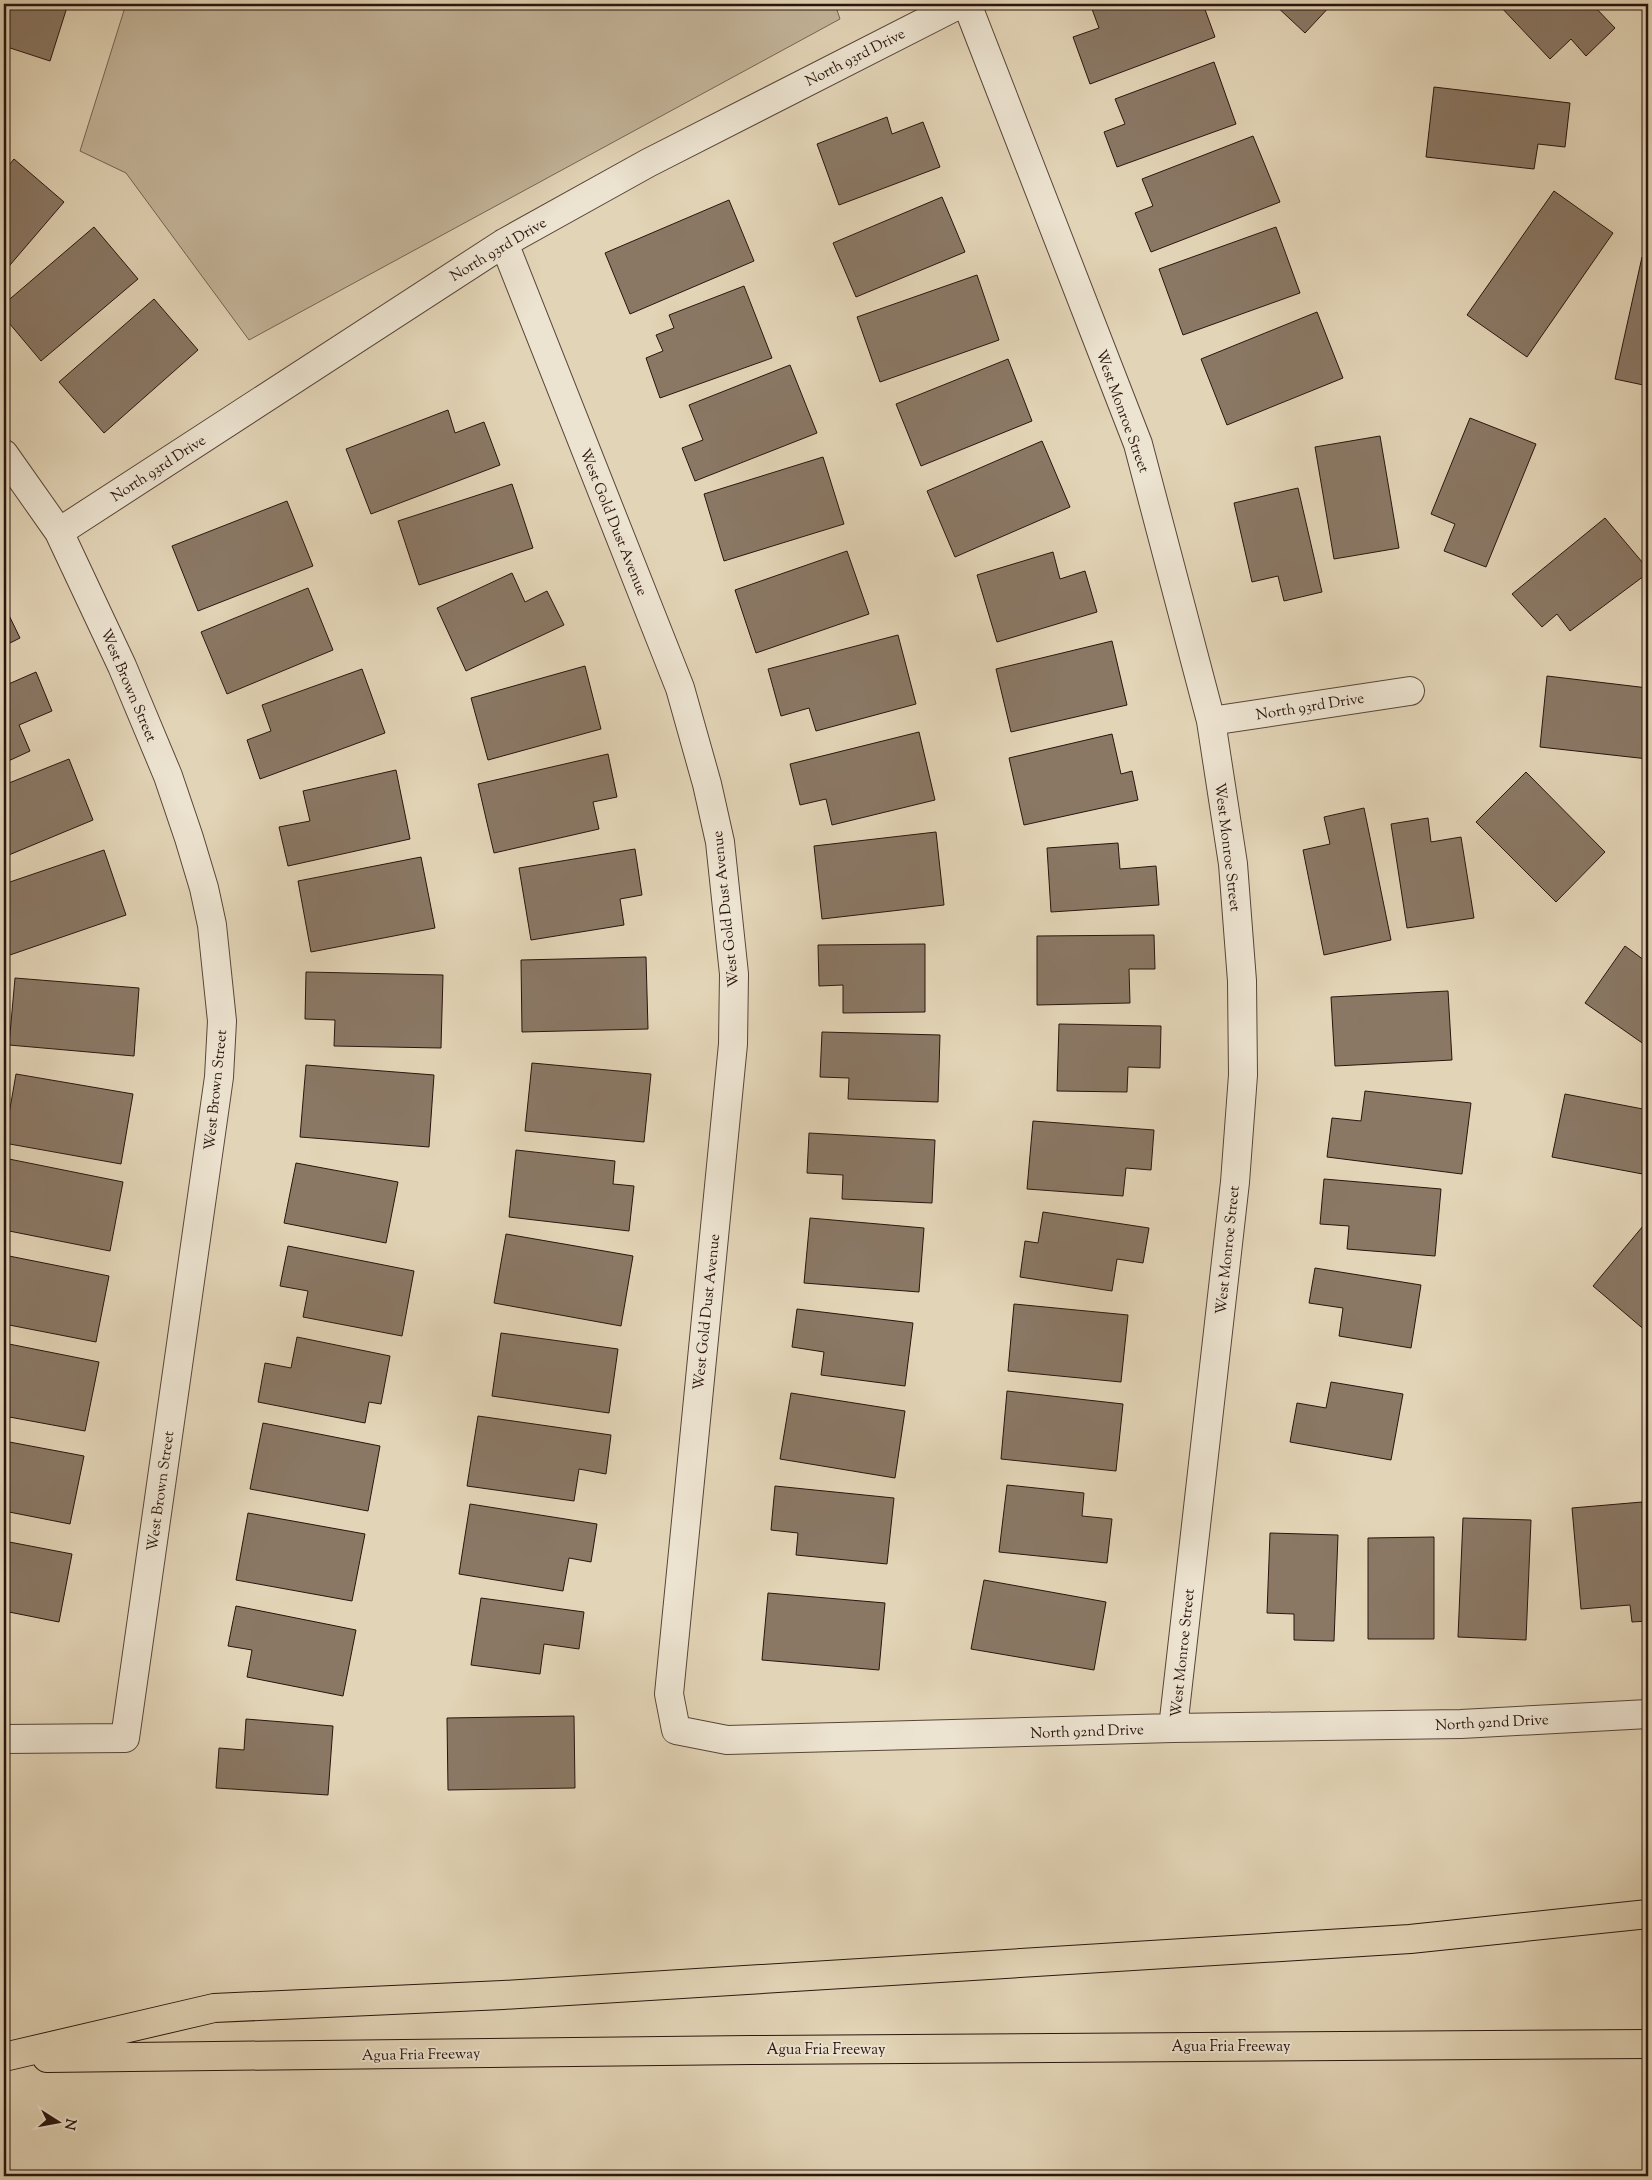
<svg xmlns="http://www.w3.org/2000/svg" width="1652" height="2180" font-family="'Sorts Mill Goudy',serif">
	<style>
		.green { fill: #c3b499; stroke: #766454 }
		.building { fill: #8a7865; stroke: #2a150e }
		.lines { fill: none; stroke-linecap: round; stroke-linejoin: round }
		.minor-casing { stroke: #584538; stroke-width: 30 }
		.highway-casing { stroke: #2a150e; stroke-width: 30 }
		.minor { stroke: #ece3d0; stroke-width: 28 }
		.highway { stroke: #e2d4b6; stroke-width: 28 }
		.labels { text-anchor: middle; stroke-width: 4; stroke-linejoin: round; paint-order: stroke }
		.street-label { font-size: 15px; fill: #2a150e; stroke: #ece3d0 }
	</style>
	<rect width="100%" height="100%" fill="#e2d4b6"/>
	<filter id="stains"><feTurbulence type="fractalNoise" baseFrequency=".004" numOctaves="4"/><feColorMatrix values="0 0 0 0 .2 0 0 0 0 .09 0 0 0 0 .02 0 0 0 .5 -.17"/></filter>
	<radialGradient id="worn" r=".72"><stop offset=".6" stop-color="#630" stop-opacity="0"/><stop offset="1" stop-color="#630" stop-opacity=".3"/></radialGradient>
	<path class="green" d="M126,4H835L840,19L249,340L126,173L80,151Z"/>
	<path class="building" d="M4,4H68L50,61L4,46Z
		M1105,4H1203L1215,37L1090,84L1073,37L1099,28L1092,9Z
		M1274,4H1332L1305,33Z
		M1498,4H1592L1615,28L1586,56L1571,39L1550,59Z
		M1214,62L1236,124L1117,167L1104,132L1125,124L1115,99Z
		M1434,87L1570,103L1565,147L1538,144L1534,169L1426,157Z
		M887,117L892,134L923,122L940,167L839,205L817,144Z
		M1253,136L1280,202L1151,252L1135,213L1153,206L1142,179Z
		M14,159L64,202L4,272V171Z
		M1554,191L1613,233L1527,357L1467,315Z
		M942,197L965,252L856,297L833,243Z
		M729,200L754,261L630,314L605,253Z
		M94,227L138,279L41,361L4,317V304Z
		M1276,227L1300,293L1183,335L1159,269Z
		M1642,257L1648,258V386L1615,379Z
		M977,275L999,340L880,382L857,317Z
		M744,286L772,358L660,398L646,358L663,351L656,335L674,328L669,315Z
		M154,299L198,350L104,433L59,382Z
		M1317,312L1343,378L1227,425L1201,359Z
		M1008,359L1032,421L921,466L896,404Z
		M790,365L817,433L695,481L682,448L703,440L689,405Z
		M448,410L455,433L484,422L500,465L371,514L346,449Z
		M1470,418L1536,444L1486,567L1444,551L1455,524L1431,514Z
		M1380,436L1399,548L1334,559L1315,447Z
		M1042,441L1070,507L955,557L927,491Z
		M823,457L844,524L724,561L704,494Z
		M512,484L533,548L419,585L398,521Z
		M1298,488L1322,592L1284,601L1278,576L1252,582L1234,503Z
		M287,501L313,566L198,611L172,546Z
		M1605,518L1648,569V573L1570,631L1557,614L1542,627L1512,594Z
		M847,551L869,614L756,653L735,590Z
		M1053,552L1060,579L1085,571L1097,612L997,642L977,575Z
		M512,573L525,602L547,591L564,625L466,671L437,608Z
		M308,588L333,650L227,694L201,632Z
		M4,605L20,638L4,646Z
		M898,635L916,704L816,731L809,708L781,716L768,669Z
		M1112,641L1127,705L1011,732L996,669Z
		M585,666L601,729L488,760L471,698Z
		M362,669L385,733L260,779L247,740L271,731L262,705Z
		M36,672L52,711L19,725L30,751L4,763V686Z
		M1547,676L1648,688V759L1540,747Z
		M919,732L935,800L832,825L826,799L800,805L790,764Z
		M1112,734L1121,774L1132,771L1138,800L1024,825L1009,758Z
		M608,754L617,797L593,802L599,829L494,853L478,784Z
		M69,759L93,820L4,857V785Z
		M396,770L410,839L288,866L279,827L310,821L303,791Z
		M1526,772L1605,852L1556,902L1476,822Z
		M1364,808L1391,940L1324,955L1303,850L1330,844L1324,817Z
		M1428,818L1431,842L1461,837L1474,918L1407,928L1391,824Z
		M936,832L944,905L822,919L814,846Z
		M1118,843L1120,869L1156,866L1159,905L1051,912L1047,848Z
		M635,849L642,895L620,899L624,925L531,940L519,868Z
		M104,850L126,915L7,956L4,946V884Z
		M421,857L435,928L311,952L298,881Z
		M1154,935L1155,969H1129L1130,1003L1037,1005V936Z
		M925,944V1012L843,1013V985L819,986L818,945Z
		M1625,946L1648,963V1047L1585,1003Z
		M646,957L648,1029L522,1032L521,960Z
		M306,972L443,975L441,1048L334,1046L335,1020L305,1019Z
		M15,978L139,988L134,1056L9,1045Z
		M1448,991L1452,1060L1335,1066L1331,997Z
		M1059,1024L1161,1026L1160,1068L1128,1067L1127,1092L1057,1091Z
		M822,1032L940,1035L938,1102L848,1099L849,1078L820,1077Z
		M532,1063L651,1074L644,1142L525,1131Z
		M306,1065L434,1075L429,1147L300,1137Z
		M16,1074L133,1094L121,1164L4,1143Z
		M1365,1091L1471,1103L1462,1174L1327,1157L1332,1118L1361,1121Z
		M1565,1094L1648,1110V1175L1552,1157Z
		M1033,1121L1154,1130L1151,1170L1126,1168L1123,1196L1027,1189Z
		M809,1133L935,1140L932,1203L842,1199L843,1175L807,1173Z
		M516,1150L615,1161L613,1184L634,1186L629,1231L509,1217Z
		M4,1158L123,1182L110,1251L4,1230Z
		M296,1163L398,1182L386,1243L284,1223Z
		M1324,1179L1441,1189L1435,1256L1347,1249L1349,1226L1320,1224Z
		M1043,1212L1149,1228L1143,1263L1117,1259L1112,1291L1020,1277L1025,1241L1038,1243Z
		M810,1218L924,1228L919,1292L804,1283Z
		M1648,1220V1331L1647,1332L1593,1286Z
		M506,1234L633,1256L621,1326L494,1303Z
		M288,1246L414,1271L402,1336L303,1317L308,1291L280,1286Z
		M4,1255L109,1276L96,1342L4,1324Z
		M1315,1268L1421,1285L1411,1348L1339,1336L1343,1308L1309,1303Z
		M1014,1304L1128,1315L1121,1382L1008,1371Z
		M797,1309L913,1323L905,1386L821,1375L824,1352L792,1347Z
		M501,1333L618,1349L609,1413L492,1396Z
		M297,1337L390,1356L381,1404L369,1402L365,1423L258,1402L265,1363L291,1368Z
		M4,1343L99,1362L85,1431L4,1416Z
		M1331,1382L1403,1394L1391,1460L1290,1442L1297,1403L1326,1408Z
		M1007,1391L1123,1404L1116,1471L1001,1459Z
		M791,1393L905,1411L895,1478L780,1459Z
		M478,1416L611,1435L606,1474L579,1469L574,1501L467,1486Z
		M263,1423L380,1446L368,1511L250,1489Z
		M4,1441L84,1456L70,1524L4,1511Z
		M1007,1485L1084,1493L1082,1516L1112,1519L1107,1563L999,1552Z
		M775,1486L894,1498L887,1564L796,1555L798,1533L771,1530Z
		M1642,1502L1648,1583V1621L1632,1622L1630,1605L1581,1609L1572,1508Z
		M470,1504L597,1524L591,1562L569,1558L563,1591L459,1574Z
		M248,1513L365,1534L352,1601L236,1580Z
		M1463,1518L1531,1520L1526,1640L1458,1637Z
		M1270,1533L1338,1535L1334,1641L1294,1640V1614L1267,1613Z
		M1434,1537V1639H1368V1538Z
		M4,1541L72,1554L59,1622L4,1611Z
		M984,1580L1106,1602L1094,1670L971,1649Z
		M768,1593L885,1603L879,1670L762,1660Z
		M481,1598L584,1612L579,1649L544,1644L540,1674L471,1665Z
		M236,1606L356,1630L343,1696L247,1677L252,1650L228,1646Z
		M574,1716L575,1788L448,1790L447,1718Z
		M246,1719L333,1726L328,1795L216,1788L219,1748L244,1750Z"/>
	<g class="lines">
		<g class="minor-casing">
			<path id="minor" d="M967,4L1138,444L1211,721L1233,864L1242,981L1243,1075L1235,1182L1173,1728
				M504,243L680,688L707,784L720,842L734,974L733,1044L669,1694L676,1730L727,1740L1173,1728L1461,1724L1648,1714
				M4,454L59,532L122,666L168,776L189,838L204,888L212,925L222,1021L219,1077L125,1738L4,1739
				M59,532L504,243L648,163L960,4
				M1211,721L1410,691"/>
		</g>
		<g class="highway-casing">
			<path id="highway" d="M4,2057L214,2008L503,1995L1410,1939L1648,1914
				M47,2058L750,2050L1648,2044"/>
		</g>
		<use href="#minor" class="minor"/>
		<use href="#highway" class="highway"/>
	</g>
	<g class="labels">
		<g class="street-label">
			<text transform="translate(855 57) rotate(-27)" y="5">North 93rd Drive</text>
			<text transform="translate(498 249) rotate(-31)" y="5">North 93rd Drive</text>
			<text transform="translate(1123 411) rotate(70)" y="5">West Monroe Street</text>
			<text transform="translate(158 468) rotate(-33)" y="5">North 93rd Drive</text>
			<text transform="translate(614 522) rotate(68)" y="5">West Gold Dust Avenue</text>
			<text transform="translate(129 685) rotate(67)" y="5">West Brown Street</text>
			<text transform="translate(1310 706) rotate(-9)" y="5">North 93rd Drive</text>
			<text transform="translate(1228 847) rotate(83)" y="5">West Monroe Street</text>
			<text transform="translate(725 909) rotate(-96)" y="5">West Gold Dust Avenue</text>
			<text transform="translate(215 1090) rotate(-84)" y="5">West Brown Street</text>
			<text transform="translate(1227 1250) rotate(-84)" y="5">West Monroe Street</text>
			<text transform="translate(706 1312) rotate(-84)" y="5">West Gold Dust Avenue</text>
			<text transform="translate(160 1491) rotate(-82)" y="5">West Brown Street</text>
			<text transform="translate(1182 1653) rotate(-84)" y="5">West Monroe Street</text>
			<text transform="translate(1492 1722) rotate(-3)" y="5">North 92nd Drive</text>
			<text transform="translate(1087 1731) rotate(-2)" y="5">North 92nd Drive</text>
			<text x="1231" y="2051">Agua Fria Freeway</text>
			<text x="826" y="2054">Agua Fria Freeway</text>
			<text transform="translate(421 2054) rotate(-1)" y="5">Agua Fria Freeway</text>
		</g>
	</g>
	<rect width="1652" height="2180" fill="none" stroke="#e2d4b6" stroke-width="20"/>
	<rect x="5" y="5" width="1642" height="2170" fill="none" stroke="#2a150e" stroke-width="2.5"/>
	<rect x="10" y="10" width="1632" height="2160" fill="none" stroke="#2a150e"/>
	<g transform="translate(58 2122) rotate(101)" stroke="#ece3d0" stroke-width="4" paint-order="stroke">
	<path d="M0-4L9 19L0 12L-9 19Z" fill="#2a150e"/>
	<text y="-8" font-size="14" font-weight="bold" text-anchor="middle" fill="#2a150e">N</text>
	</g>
	<rect width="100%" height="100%" filter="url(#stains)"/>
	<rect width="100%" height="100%" fill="url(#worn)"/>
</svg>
